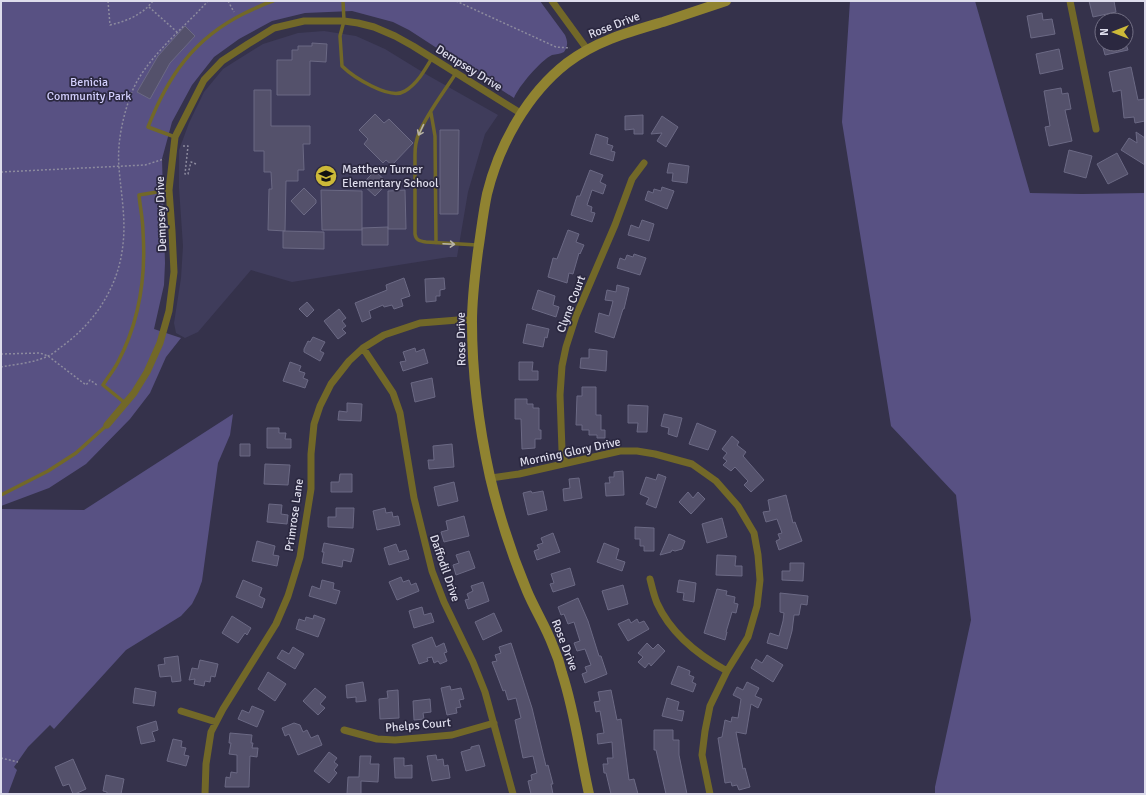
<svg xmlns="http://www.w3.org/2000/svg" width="1146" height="795" font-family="Signika,sans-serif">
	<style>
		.built { fill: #3f3c5b }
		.green { fill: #585183 }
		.building { fill: #54516b; stroke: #6b6984 }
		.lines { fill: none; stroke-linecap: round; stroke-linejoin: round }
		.path { stroke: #8c8a9e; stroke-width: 1.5; stroke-dasharray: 2 2; stroke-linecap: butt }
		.lane { stroke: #726828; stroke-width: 3.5 }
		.street { stroke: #726828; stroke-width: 7 }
		.secondary { stroke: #908331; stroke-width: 10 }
		.oneway { stroke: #b8b4a7 }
		.labels { text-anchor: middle; stroke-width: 3.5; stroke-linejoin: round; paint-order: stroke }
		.street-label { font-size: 12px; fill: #deddec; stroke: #2b2840 }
		.park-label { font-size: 12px; fill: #d3cffd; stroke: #2b2840 }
		.poi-label { font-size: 12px; fill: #deddec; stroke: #2b2840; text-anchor: start }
	</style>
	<rect width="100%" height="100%" fill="#35324b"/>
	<path class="built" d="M324,31L356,36L385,49L429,76L498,115L485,134L468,192L457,257H449L292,282L251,270L198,332L185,338L176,333L174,323L181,278L183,246L179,188V150L189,123L204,92L223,69L234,62L263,44L298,33Z"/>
	<path class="green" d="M1,1H540L565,35C568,42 568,46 564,52C560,54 556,54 552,55C541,60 518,87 514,98L409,30L393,22L352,11L305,13L272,21L239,39L214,57L192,85L172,122L162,159L165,263L164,285L154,329L181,338L166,357L150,393L130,419L86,464L49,488L1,506Z
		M850,1H975L1030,193L1082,194L1145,193V794H935V787L971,620L956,495L891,426L842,122Z
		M233,414L230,435L218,463L202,581L198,592L192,604L181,616L126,650L54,729L50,725L28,747L14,767L17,770L8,794H1V509L84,510Z"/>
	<path class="building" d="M1089,1H1114L1116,12L1093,17Z
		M1042,13L1043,20L1052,19L1055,34L1031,38L1027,16Z
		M185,26L195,36L170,63L150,99L137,92L158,56Z
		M312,43L327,44L326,62L310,61V95H277V60H292V50H298V46H312Z
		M1102,44H1126L1128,50L1105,55Z
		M1059,49L1063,69L1040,74L1036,54Z
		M1131,67L1138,100L1145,99V121L1135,123L1134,117L1124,118L1121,90L1113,92L1109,72Z
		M1061,88L1062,94L1068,93L1071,109L1065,110L1072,141L1049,146L1045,127L1050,126L1044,91Z
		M254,90H271V126H310V144H303L304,170H298V181H286L285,231L268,230L269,189H272L271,172H264V151H254Z
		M375,114L384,123L389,119L413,143L392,165L386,160L383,163L364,144L368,139L359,130Z
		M643,115V134H634V129L625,130V116Z
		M662,116L678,127L666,147L657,141L662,133L651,134Z
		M440,130H459L458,214H440Z
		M1136,132L1145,138V165L1121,150L1129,138L1137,143Z
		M596,134L608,138L607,144L613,146L611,151L615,152L613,161L590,154Z
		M1069,150L1092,156L1086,178L1064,172Z
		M1117,153L1128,174L1108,184L1097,164Z
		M669,163L689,166L687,183L672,181L673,173H667Z
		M590,170L603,175L600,182L606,185L603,194L592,190L587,205L592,207L591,212L595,213L592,222L571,215L577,196H580Z
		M375,171L388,183L375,196L362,184Z
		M662,187L674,191L667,209L645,200L648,191L653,193L654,189L661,191Z
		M304,188L316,200V203L304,215L291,201Z
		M321,190L362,191V230H322Z
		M405,190L406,229H388V191Z
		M642,220L654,224L649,241L628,235L631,225L639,228Z
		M388,227V245H362V228Z
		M568,230L579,234L576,242L584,245L580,254L579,253L573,274L569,273L567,283L548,277L553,258L557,259Z
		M283,231L324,232V249L283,248Z
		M634,254L646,258L640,275L617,268L620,258L625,260L627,255L633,257Z
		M404,278L410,296L401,299L403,306L394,309L392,305L384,307L383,305L369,311L371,318L362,322L355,303L387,290L386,285Z
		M444,278L445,289L440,290V296H436V301L426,302L425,279Z
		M617,285L629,288L624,309H623L614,338L595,332L599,313L609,316L613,301L605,300L607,290L616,292Z
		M538,290L555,296L553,305L559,307L556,317L532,309Z
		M307,302L314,310L307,317L299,309Z
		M339,309L346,318L342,321L346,326L342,329L346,333L338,339L324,321Z
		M527,324L549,329L547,338L545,337L543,347L523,343Z
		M313,337L325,342L320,351L324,353L320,361L304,352V349L308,341L310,342Z
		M415,348L416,352L424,349L428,363L403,371L400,362L406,361L403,352Z
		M589,349L607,351L606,371L580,368L581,358H589Z
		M290,362L301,366L299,371L305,373L303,378L308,380L305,388L283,381Z
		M519,362H533L532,371H538V380H519Z
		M432,378L435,397L415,402L411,383Z
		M582,387H596V415H601V430H605V438H597V435H589V430H582V425H576L577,396H582Z
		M515,399H527V404H533V408H539V430H541V439H535V448L522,449L521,419H515Z
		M347,403L362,404L361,421L338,420L339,411L347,412Z
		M628,405L648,406L647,432H637L638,423H628Z
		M664,414L682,418L677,437L668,434L669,428L661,426Z
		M697,423L716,431L708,450L689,444Z
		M267,428H279V433H286L285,439H291V448H267Z
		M732,436L739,442L737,445L746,452L743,456L764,480L751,492L744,485L748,481L735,467L731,471L723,465L727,461L723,458L727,453L722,449Z
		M240,444H250V456H240Z
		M452,444L454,467L429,469L428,460H434L433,446Z
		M265,464L290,465L288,485L264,484Z
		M623,471L624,495L606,496L605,483H610L609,477H614V472Z
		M340,474H352V492H331V482H339Z
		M658,474L666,477L656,508L646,504L649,498L640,494L646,477L656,480Z
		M579,478L582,498L564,501L563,489L570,488L569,479Z
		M454,482L458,501L438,506L434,487Z
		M531,491L532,493L543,491L547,510L528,515L523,493Z
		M688,492L693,498L698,492L705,499L691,514L679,502Z
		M786,495L793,523L795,522L802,541L779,550L776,541L780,539L778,534L782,533L777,519L766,522L763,512L770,511L768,500Z
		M269,504L282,505L281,514L288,515L287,524L267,522Z
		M336,508H354L353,528L328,527V517H336Z
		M385,508L386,513L392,512L393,517L398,516L400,525L377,530L373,511Z
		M464,516L469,536L444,542L441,532L448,530L446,521Z
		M722,518L727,537L707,543L702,524Z
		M635,527L654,528V551H644V546H640V539H635Z
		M553,533L560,552L537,560L534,551L539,549L537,545L543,543L541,538Z
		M669,534L685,541L682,549L675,551L672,550L671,552L660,555Z
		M257,541L275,546L273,555L279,556L277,566L252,561Z
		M324,543L354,549L351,562L343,560L342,567L322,563L324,552H322Z
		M604,543L619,549L616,559L625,562L622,571L597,562Z
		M396,544L399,552L406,550L409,559L389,565L384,548Z
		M469,551L475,568L456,575L453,565L459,563L456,555Z
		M717,555L736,556L735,566H742V576L716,575Z
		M790,563H804L803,581L782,580V571H790Z
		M570,568L575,585L553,592L550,584L554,583L551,574Z
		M401,577L403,582L409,580L411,585L416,583L419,591L397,600L389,582Z
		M243,580L262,588L259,596L265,599L262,608L236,597Z
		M322,580L334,583L333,589L340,591L336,604L309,596L312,586L320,589Z
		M679,580L696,583L694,602L683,600L684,593L677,592Z
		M483,582L489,601L468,609L465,600L469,599L467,594L473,591L471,586Z
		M623,585L628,604L608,610L602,591Z
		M717,589L727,591L726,595L735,597L734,603L738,604L736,613L732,612L726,632H727L725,640L704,633Z
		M780,593L808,596L807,605L801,604L799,615H794L792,631L787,649L767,643L770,633L779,636L783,621L784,613L780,612Z
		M578,598L588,621L599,656H601L607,674L585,683L582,674L587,672L585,667L591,665L585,649L577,651L574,643L580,641L574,622L568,624L564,614L561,615L558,607Z
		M422,607L424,615L431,613L434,622L414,628L409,611Z
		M494,613L502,631L483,640L475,622Z
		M314,615L325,619L318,637L296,629L299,619L305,621L306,617L313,619Z
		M232,616L251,628L247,635L245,633L238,643L222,633Z
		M629,619L631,623L637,619L639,623L644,621L649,629L628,641L618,624Z
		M432,637L436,647L444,643L447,652L444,653L447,661L440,664L438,661L434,663L432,657L427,658L428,661L419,664L412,645Z
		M511,643L532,708L546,766L548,765L553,784H551L553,794H531L528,781L532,780L531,775L537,773L533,756L523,758L515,720L521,718L516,698L508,700L505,690L503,691L492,662L497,661L495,655L501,653L499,647Z
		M647,643L653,649L658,644L665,651L651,666L649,663L645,668L638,662L643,657L638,653Z
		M293,647L304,654L295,669L277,658L282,650L289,654Z
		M767,655L783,665L773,682L751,668L756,659L762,663Z
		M178,656L181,681L172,682L171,676L160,677L158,665L165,664L164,658Z
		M200,660L218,664L215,677L211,676L210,682L205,681L204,686L194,684L195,679L189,680L192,668L198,669Z
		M678,666L690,671L689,675L694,677L692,682L696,684L693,692L671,684Z
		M268,672L286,684L275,701L258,689Z
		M363,682L366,701L356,702V697L347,698L346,685Z
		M747,682L759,688L755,696L762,699L758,708L751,704L746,734L736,732L743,769L745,768L750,787L739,790L737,785L732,786L731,782L725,783L718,738L722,737L725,720L731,722L732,717L738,718L741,699L733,695L737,687L743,690Z
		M450,686L451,690L461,688L464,699L459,700L461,707L456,708L457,713L447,715L441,688Z
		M135,688L156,692L154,706L133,703Z
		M315,688L326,697L320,704L325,708L318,715L303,701Z
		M398,690L399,718L380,719L379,699L388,698L387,691Z
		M611,690L617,720L621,719L629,780L634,779L638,794H611L606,773H604L603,764H608L607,758H613L612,742L598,744L597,734L604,733L600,711L596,712L594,702L600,701L598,692Z
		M667,698L679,702L677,710L684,711L682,721L662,716Z
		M430,699L431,712L423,713L424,719L414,720L413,701Z
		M252,706L264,711L257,727L238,719L242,710L249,713Z
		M156,721L158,730L152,732L155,741L141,744L137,727Z
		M294,723L300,725L303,732L307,730L311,738L318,735L322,745L298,755L289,734L285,736L282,728Z
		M654,730H673V740H679V755L687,794H666L656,750H654Z
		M230,733L252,735L251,743H253L252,748H258L257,757L250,756L249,787H225L226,777L230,778L231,772L237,773V755L229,754L231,743H229Z
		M173,739L182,741L181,747L186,748L184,755L189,756L186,766L167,761Z
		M479,745L485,766L466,771L461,752L471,749V747Z
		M329,752L337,758L334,762L338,765L334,770L337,773L329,783L314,771Z
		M436,755L437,760L443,759L444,766L448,765L450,778L432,781L427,756Z
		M360,756H371L370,764H379L378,782L361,781V794H347L348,777H359Z
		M394,758H404V766L412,765V778H395Z
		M73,759L86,789L75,794H73L69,784L63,786L55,767Z
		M106,775L124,779L121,794H107V792L103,791Z"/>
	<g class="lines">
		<path class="path" d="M108,1L110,25C127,21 142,15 153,1
			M228,1L234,12
			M456,1L556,47L570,48
			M149,7L177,32
			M183,146H188L185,174H188L191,162L196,164
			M1,172L145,165L164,159
			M1,354L40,353L48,356L86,385L90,380L97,385
			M1,367C16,364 34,363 48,356C53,354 57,350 61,347C95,323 119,286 123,244C126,219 121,193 119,168C117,144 122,120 130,97C142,61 183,29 208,1
			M1,758L18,762"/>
		<path class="lane" d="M343,1L344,21L340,36L342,66C352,76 390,101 405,91C417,84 425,70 432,58
			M456,73C444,92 428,112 419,133C416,140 415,147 415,155V234C416,240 419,241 426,242L477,245
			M431,113L435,136L436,243
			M175,137L148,127C168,76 194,38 245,13C254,9 263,4 273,1
			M125,403L103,385C108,377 114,370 118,362C139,322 146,276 143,232C143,219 140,207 139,195L169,190
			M1,495L48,471L76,453L107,425"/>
		<path class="street" d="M552,1L587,49
			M1070,1L1096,129
			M363,348L393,393L400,413L414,498L432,571L444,602L473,662L485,692L513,794
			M107,425L134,393L147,372L160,343L169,311L174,272L172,231L169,190L175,137L204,80L222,61L248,44L274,28L304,21H344L358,23L374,27L395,36L413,46L522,114
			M565,463L562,450L560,395L562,366L566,347L576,316L615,225L632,179L644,163
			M491,478L519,474L620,451H637L655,454L692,464L716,481L738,506L754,533L758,555L760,580L757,606L748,637L727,671L710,706L705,731L702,755L710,794
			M650,579C652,587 654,596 657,603C671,634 698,655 727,671
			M181,711L216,722
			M344,730L377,739L395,740L452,735L494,723
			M205,794L206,764L211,732L223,709L276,624L288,596L300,557L311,489V454L314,424L320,406L331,384L349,361L363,348L384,335L420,323L458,320H472"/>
		<path class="secondary" d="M589,794C580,754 575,713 562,673C560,664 557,655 553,646C546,627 535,610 527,591C512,555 499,515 490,477C479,427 472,374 472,322C472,298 475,274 478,251C481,232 483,213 487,194C499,145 527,94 567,63C596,41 629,32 663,22C684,15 705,8 726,1"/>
	</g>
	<defs><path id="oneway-shaft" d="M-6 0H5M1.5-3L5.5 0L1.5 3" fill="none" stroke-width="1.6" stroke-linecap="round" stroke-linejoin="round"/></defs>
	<g class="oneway">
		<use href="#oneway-shaft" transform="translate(421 130) rotate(115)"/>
		<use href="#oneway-shaft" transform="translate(449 244) rotate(3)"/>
	</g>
	<defs>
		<g id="school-disc" transform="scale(1.15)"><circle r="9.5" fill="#cdb938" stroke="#2b2840"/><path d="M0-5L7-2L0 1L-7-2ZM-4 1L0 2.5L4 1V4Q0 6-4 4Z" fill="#111"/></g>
	</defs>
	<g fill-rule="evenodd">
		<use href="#school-disc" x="326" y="176"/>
	</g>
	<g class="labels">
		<g class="street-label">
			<text transform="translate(614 25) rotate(-21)" y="4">Rose Drive</text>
			<text transform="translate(469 68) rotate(32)" y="4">Dempsey Drive</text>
			<text transform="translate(161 214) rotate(-92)" y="4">Dempsey Drive</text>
			<text transform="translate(571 304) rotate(-69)" y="4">Clyne Court</text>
			<text transform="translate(461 339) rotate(-91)" y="4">Rose Drive</text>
			<text transform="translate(570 452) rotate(-12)" y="4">Morning Glory Drive</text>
			<text transform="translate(294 515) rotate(-82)" y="4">Primrose Lane</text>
			<text transform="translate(445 568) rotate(71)" y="4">Daffodil Drive</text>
			<text transform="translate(565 645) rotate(69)" y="4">Rose Drive</text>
			<text transform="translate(418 725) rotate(-5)" y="4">Phelps Court</text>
		</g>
		<g class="park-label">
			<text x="89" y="86">Benicia<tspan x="89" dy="14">Community Park</tspan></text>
		</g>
		<g class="poi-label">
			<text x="342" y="173">Matthew Turner<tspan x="342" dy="14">Elementary School</tspan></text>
		</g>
	</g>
	<rect width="1146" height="795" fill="none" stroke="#deddec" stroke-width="4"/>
	<g transform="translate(1114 32) rotate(270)"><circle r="19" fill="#2b2840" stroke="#737085"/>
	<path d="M0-3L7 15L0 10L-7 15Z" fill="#cdb938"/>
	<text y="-6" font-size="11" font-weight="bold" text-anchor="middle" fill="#deddec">N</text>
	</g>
</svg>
